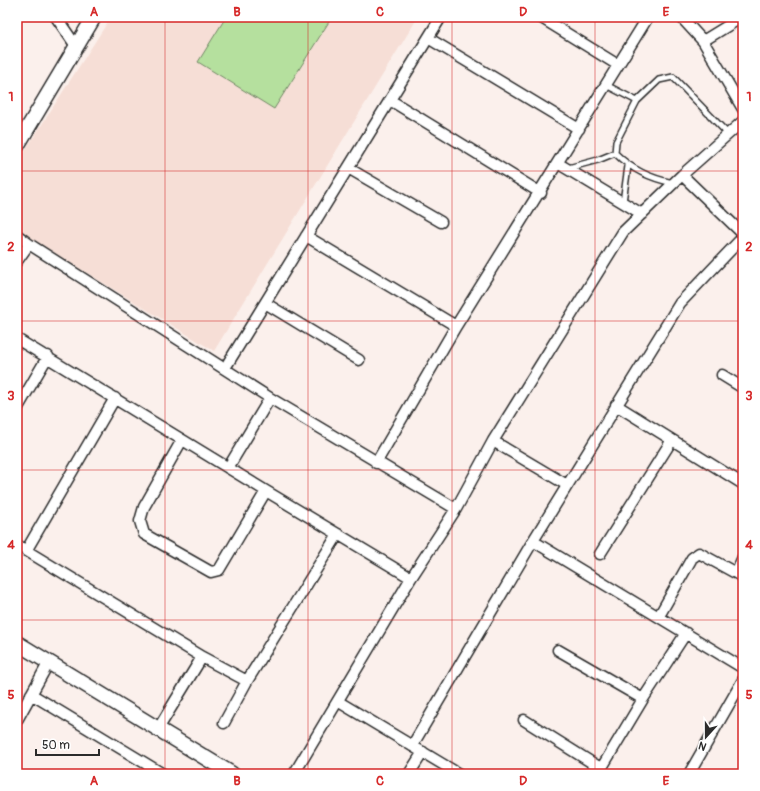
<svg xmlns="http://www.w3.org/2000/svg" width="760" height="791" font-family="Pangolin,sans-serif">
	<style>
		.built { fill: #f6ded6 }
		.grass { fill: #b5e09e; stroke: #708664 }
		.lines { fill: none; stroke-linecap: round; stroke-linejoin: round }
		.lane-casing { stroke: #2b2b2b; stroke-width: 8 }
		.street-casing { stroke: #2b2b2b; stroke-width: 13 }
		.secondary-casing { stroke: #2b2b2b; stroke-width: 17 }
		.lane { stroke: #fff; stroke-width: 5 }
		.street { stroke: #fff; stroke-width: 10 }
		.secondary { stroke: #fff; stroke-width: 14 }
		.grid { fill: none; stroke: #d62828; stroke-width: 1; stroke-opacity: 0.55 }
		.neatline { fill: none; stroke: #d62828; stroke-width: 1.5 }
		.grid-label { font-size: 13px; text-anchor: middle; font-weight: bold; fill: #d62828 }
	</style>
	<rect width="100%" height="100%" fill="#fbf0ec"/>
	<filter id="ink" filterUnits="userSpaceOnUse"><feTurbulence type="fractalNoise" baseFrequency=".025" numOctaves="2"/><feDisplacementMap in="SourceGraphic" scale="8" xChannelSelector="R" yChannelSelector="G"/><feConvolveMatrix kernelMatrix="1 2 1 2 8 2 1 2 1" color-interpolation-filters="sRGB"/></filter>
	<g filter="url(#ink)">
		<path class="built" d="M111,17H418L214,351L17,230V163Z"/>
		<path class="grass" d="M226,17H332L274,109L198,62Z"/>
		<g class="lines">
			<g class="lane-casing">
				<path id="lane" d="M606,85L637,101
					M615,153C632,170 650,178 673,183
					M568,168L598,160L615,153L616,142L637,101L659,80L673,77L728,134
					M623,202L628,166"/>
			</g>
			<g class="street-casing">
				<path id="street" d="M56,17L76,46
					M540,17L618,65
					M681,17L703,41L743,109
					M428,38L579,129
					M703,41L742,17
					M390,100L541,193
					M559,164L642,214
					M348,168L441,222
					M682,175L743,234
					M17,235L29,244L270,398L456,509
					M306,236L456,326
					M17,261L29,244
					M265,303L359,360
					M17,339L266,491L411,578
					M225,368L441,17
					M722,375L743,388
					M616,405L743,484
					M17,409L48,356
					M182,440L144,507L140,521L144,534L211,572L219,570L266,491
					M493,441L567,485
					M376,463L456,326L648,17
					M228,468L270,398
					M533,541L743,668
					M17,545L202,657L247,681L338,534
					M26,551L115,398
					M600,554L672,440
					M736,573L743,557
					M659,616L692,558L699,553L743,577
					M558,650L643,699
					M31,694L163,774
					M339,702L459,774
					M17,720L49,662
					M524,720L602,769
					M224,723L247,681
					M158,729L202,657
					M412,746L533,541L680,303L743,237
					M294,774L411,578L456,509L493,441L623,232L682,175L743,121
					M409,774L423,752
					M598,774L643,699L686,633
					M689,774L743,680"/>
			</g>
			<g class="secondary-casing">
				<path id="secondary" d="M17,146L94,17
					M17,643L232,774"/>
			</g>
			<use href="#lane" class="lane"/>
			<use href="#street" class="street"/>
			<use href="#secondary" class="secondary"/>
		</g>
	</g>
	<path class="grid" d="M165,17V774M308,17V774M452,17V774M595,17V774M17,171H743M17,321H743M17,470H743M17,620H743"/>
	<rect width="760" height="791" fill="none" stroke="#fff" stroke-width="44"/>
	<g transform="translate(706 737) rotate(201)" stroke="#ffffff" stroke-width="3" paint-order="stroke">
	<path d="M0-3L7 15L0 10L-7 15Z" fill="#2b2b2b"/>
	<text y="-6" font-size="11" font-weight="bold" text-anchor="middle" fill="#2b2b2b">N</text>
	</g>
	<path d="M36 749v6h63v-6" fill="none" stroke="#2b2b2b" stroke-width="2"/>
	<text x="42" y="749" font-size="12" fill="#2b2b2b" stroke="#ffffff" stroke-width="3" paint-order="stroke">50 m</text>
	<rect x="22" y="22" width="716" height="747" class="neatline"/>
	<g class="grid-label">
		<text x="94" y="16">A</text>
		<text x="237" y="16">B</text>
		<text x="380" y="16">C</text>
		<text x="523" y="16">D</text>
		<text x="666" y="16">E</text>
		<text x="11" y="101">1</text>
		<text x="749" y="101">1</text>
		<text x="11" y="251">2</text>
		<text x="749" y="251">2</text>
		<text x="11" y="400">3</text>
		<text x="749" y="400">3</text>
		<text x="11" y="549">4</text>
		<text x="749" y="549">4</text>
		<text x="11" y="699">5</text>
		<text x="749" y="699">5</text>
		<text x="94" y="785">A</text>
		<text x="237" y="785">B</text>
		<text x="380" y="785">C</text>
		<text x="523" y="785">D</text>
		<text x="666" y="785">E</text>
	</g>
</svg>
